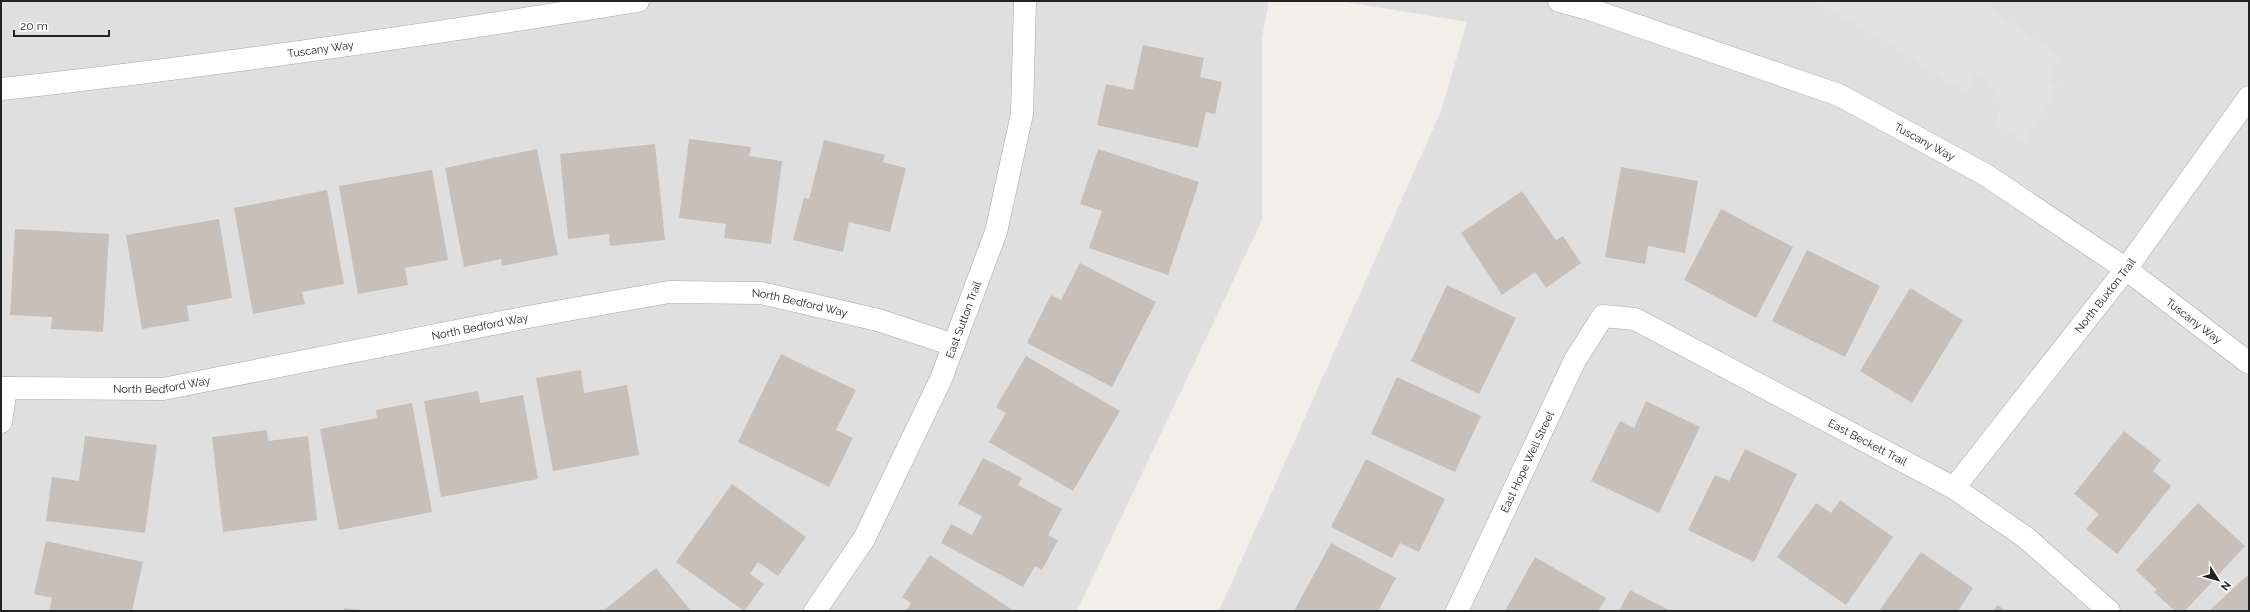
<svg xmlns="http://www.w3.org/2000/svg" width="2250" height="612" font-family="Raleway,sans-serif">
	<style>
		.residential { fill: #e0dfdf }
		.parking { fill: #e2e2e2 }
		.building { fill: #c7bfb8 }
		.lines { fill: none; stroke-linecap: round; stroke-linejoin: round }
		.minor-casing { stroke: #a9a9a9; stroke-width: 23 }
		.tertiary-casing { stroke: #a9a9a9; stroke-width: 23 }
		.minor { stroke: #fff; stroke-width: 22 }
		.tertiary { stroke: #fff; stroke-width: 22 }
		.labels { text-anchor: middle; stroke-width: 3; stroke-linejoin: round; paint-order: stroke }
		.street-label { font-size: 11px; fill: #222; stroke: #fff }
	</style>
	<rect width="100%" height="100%" fill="#f2efe9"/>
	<path class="residential" d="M1,1H1269L1262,38V220L1077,611H1Z
		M1339,1H2249V611H1219L1441,111L1467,22Z"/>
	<path class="parking" d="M1814,1H1978L2061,58L2048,78L2058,87L2025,141L1997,124L2001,105L1997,93L1988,80L1980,73H1976L1964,92L1891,44Z"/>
	<path class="building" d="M1143,45L1204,58L1200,77L1222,82L1215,114L1206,112L1198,148L1097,125L1106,84L1133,90Z
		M689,139L751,147L749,156L782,161L771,244L724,238L726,224L679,218Z
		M824,140L885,155L883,162L906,168L890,232L849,222L843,252L793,240L804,198L809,199Z
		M655,144L665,240L610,246L609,234L568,239L560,154Z
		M537,149L558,255L502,266L501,259L464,267L445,168Z
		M1098,149L1199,182L1168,275L1089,248L1102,211L1080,204Z
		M1621,167L1698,181L1685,253L1648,246L1645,264L1605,257Z
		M432,170L448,260L405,268L408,285L358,294L339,186Z
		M327,190L344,284L302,292L305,304L253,314L234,208Z
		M1522,191L1556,240L1563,236L1581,263L1546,288L1535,272L1502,295L1461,233Z
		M1721,209L1793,247L1756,318L1684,280Z
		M219,219L232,298L187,306L189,321L142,329L126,235Z
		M15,229L109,234L103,332L51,329L52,317L10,315Z
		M1807,250L1880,286L1845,357L1772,321Z
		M1080,263L1156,302L1112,387L1027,343L1051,295L1061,300Z
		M1447,285L1516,318L1479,394L1411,361Z
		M1910,288L1963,320L1912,403L1860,371Z
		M781,354L856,390L836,430L853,438L829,487L738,442Z
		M1026,356L1120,411L1073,491L989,442L1006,413L996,407Z
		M581,370L584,393L627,385L639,455L553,471L536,378Z
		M1397,377L1481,416L1455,472L1371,434Z
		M478,391L480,403L523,395L538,479L441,497L424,401Z
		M1646,401L1700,427L1659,513L1591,481L1620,421L1634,428Z
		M412,403L432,512L339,530L320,429L377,418L376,410Z
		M267,430L268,441L308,436L317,520L223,532L212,437Z
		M2124,431L2161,460L2153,471L2171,486L2117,554L2086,529L2099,514L2074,494Z
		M85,436L157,445L145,533L46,521L52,477L79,481Z
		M1745,449L1797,474L1754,562L1688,530L1715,475L1729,481Z
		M983,458L1022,478L1018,485L1062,509L1048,535L1058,540L1042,570L1035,566L1023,587L941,543L951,524L972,535L982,516L958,504Z
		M1366,459L1445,499L1419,552L1400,543L1392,558L1331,527Z
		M732,484L806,537L778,576L758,562L750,574L764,584L744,611L676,562Z
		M1840,500L1893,537L1846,605L1777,557L1816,503L1831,513Z
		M2198,503L2245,546L2185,611H2175L2154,592L2157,590L2136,570Z
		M46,541L143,562L132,611H49L52,598L34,594Z
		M1331,543L1396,578L1378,611H1294Z
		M1921,552L1973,588L1958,611H1879Z
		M930,555L1014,611H906L911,603L902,597Z
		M1535,557L1606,598L1598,611H1505Z
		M656,568L691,611H603Z
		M2249,574V611H2213L2211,609Z
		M1630,590L1671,611H1619Z
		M1998,605L2005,611H1993Z
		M344,608L362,610V611H343Z"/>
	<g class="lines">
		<g class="minor-casing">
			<g id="minor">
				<path id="s1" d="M1,388L163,389L528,317L669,292L761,293L878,320L954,345"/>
				<path d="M1,422L6,388"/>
				<path id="s2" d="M1954,488L2126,269L2249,97"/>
				<path id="s3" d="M815,611L864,539L941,379L996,232L1022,114L1025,1"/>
				<path id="s4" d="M1457,611L1575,360L1603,316L1635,319L1954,488L2025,537L2109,611"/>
			</g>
		</g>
		<g class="tertiary-casing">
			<g id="tertiary">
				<path id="s5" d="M1559,1L1592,10L1839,95L1986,175L2126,269L2249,363"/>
				<path id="s6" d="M1,89C214,66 426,35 638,1"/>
			</g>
		</g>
		<use href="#minor" class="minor"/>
		<use href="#tertiary" class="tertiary"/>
	</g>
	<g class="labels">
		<g class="street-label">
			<text dy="4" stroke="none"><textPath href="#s6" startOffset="322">Tuscany Way</textPath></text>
			<text dy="4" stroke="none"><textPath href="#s5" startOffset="393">Tuscany Way</textPath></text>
			<text dy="4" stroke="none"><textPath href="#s2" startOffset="245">North Buxton Trail</textPath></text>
			<text dy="4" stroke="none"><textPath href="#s1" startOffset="809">North Bedford Way</textPath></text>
			<text dy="4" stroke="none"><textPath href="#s3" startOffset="328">East Sutton Trail</textPath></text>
			<text dy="4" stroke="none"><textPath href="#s5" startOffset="717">Tuscany Way</textPath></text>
			<text dy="4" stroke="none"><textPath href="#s1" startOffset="485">North Bedford Way</textPath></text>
			<text dy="4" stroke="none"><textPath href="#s1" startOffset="161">North Bedford Way</textPath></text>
			<text dy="4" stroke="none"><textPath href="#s4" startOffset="625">East Beckett Trail</textPath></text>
			<text dy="4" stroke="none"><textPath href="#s4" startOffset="165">East Hope Well Street</textPath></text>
		</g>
	</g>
	<rect width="2250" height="612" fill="none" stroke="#222222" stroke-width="4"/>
	<g transform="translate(2218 580) rotate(127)" stroke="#ffffff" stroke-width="3" paint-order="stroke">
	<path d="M0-3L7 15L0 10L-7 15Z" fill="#222222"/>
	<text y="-6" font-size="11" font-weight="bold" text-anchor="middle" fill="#222222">N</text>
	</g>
	<path d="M14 30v6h95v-6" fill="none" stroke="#222222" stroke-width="2"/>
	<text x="20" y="30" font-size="12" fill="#222222" stroke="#ffffff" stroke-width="3" paint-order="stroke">20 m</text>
</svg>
